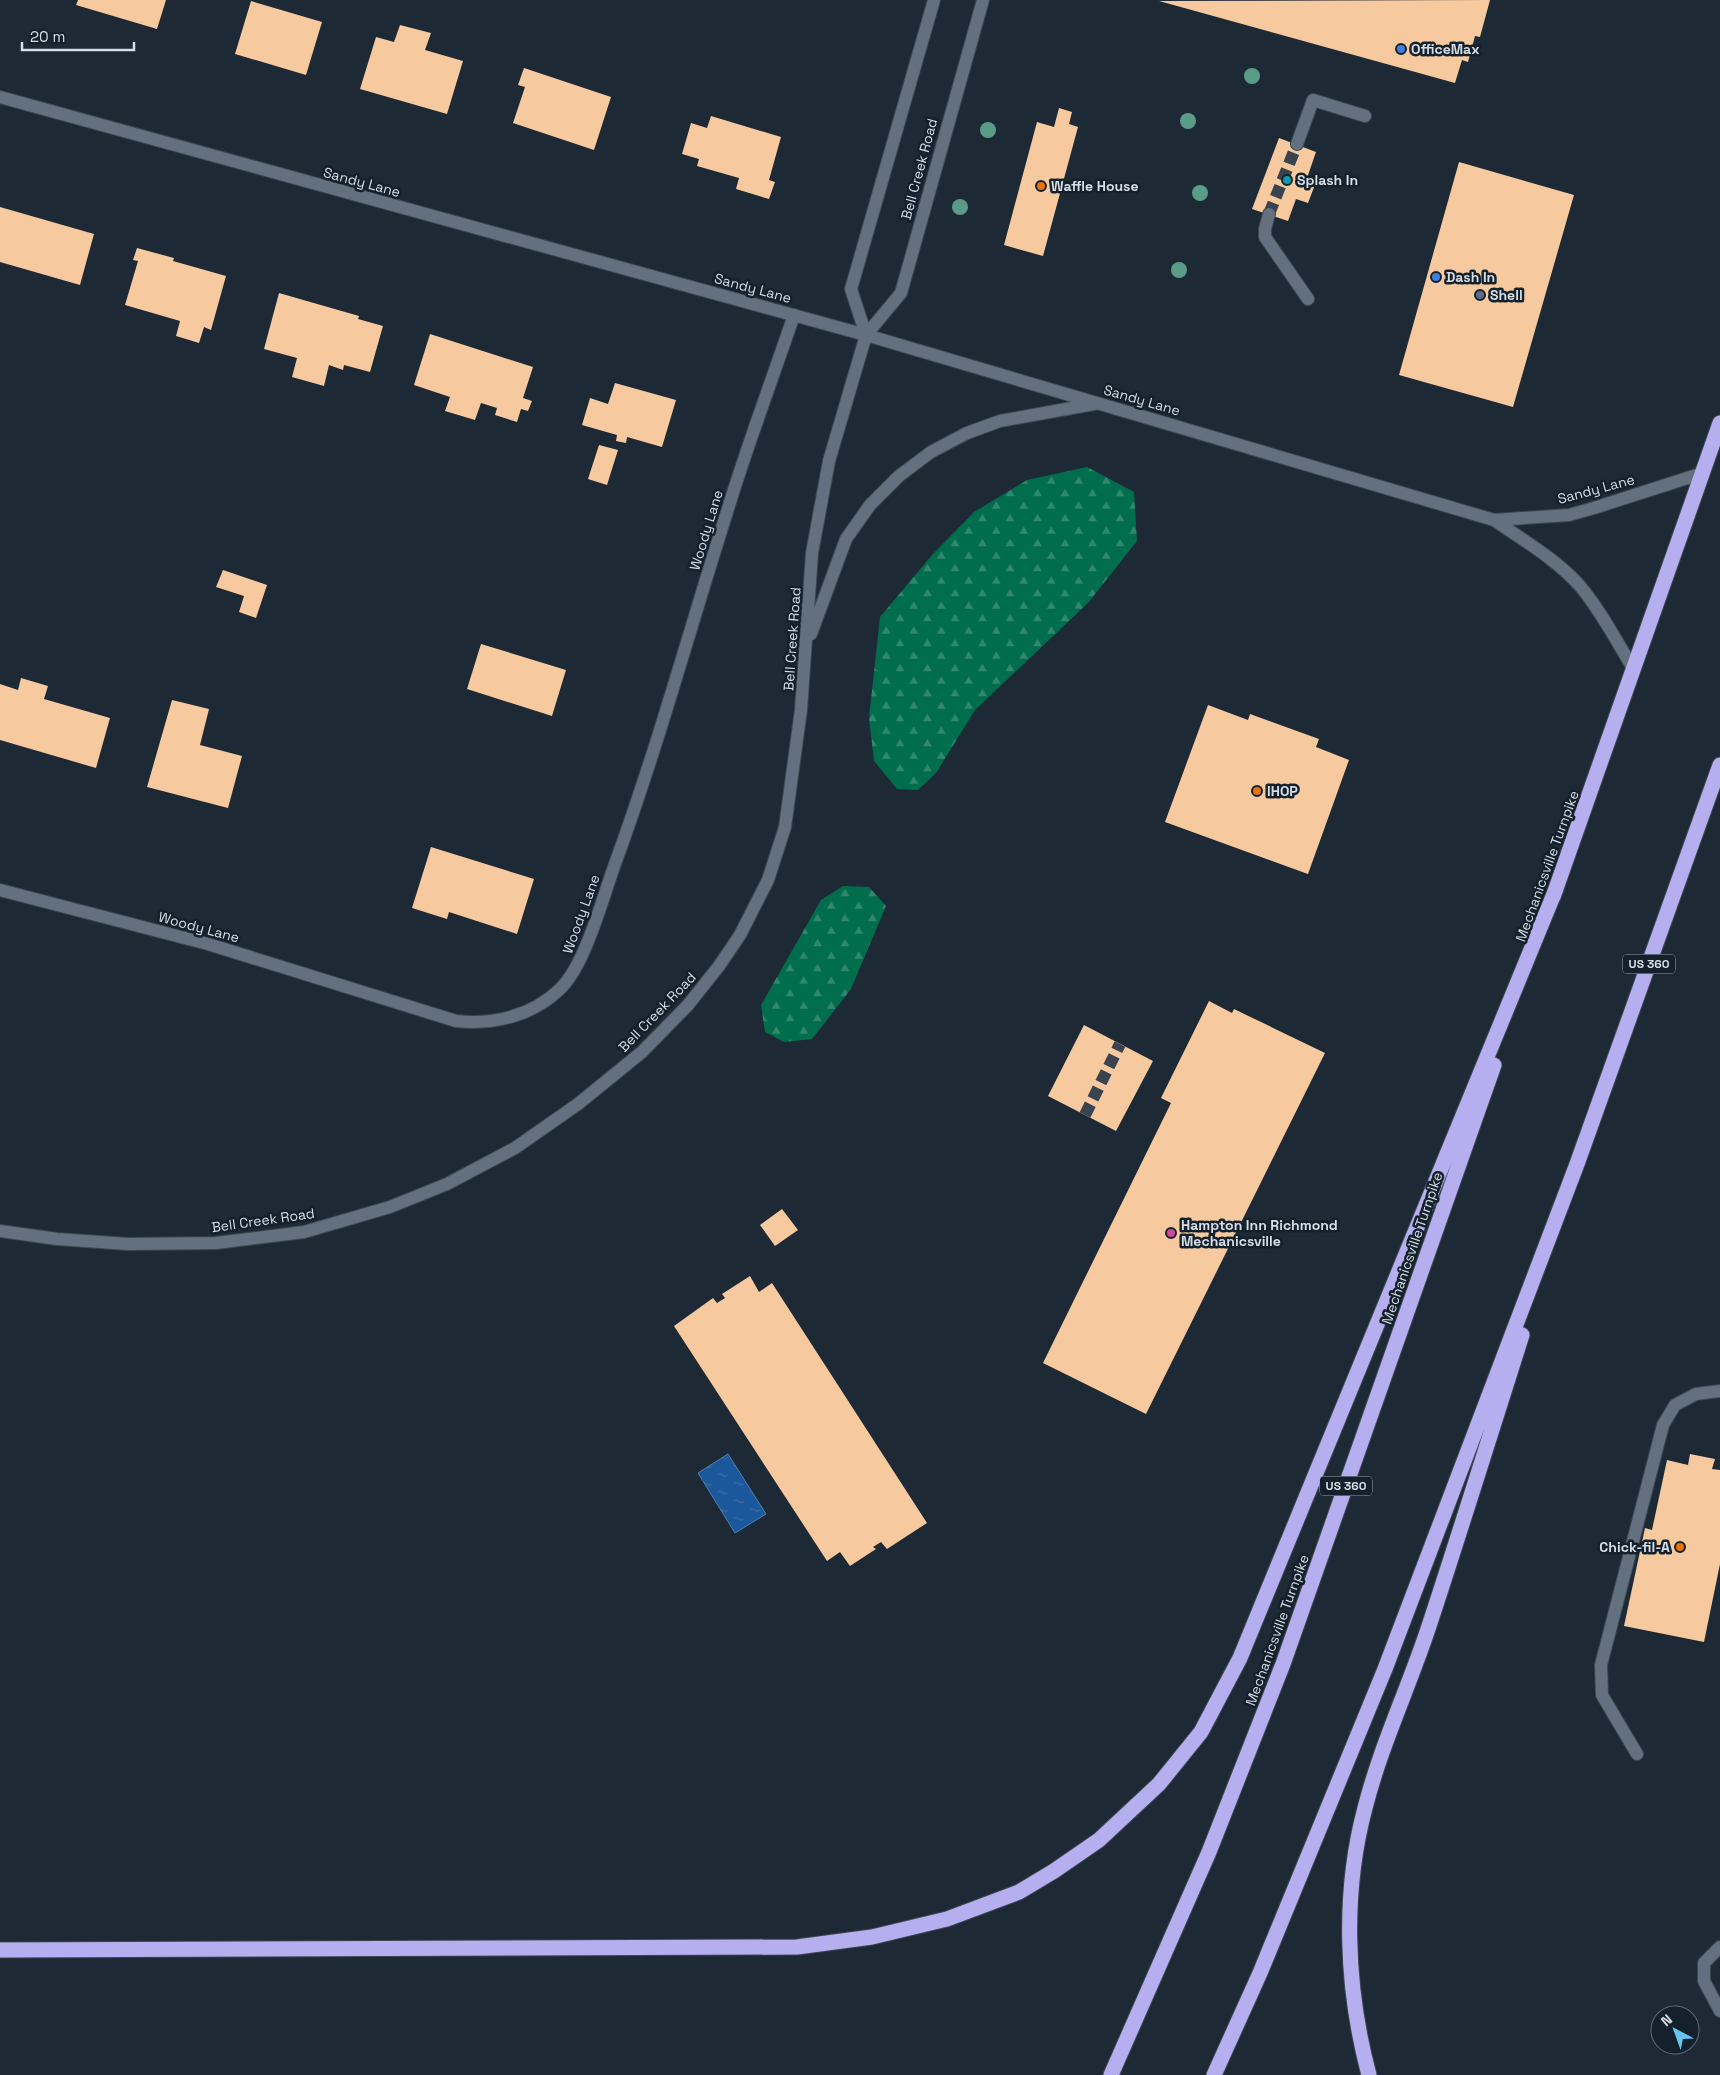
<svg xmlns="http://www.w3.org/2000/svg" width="1720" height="2075" font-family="'Space Grotesk',sans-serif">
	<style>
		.forest { fill: url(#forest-firs) }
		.water { fill: url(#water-ripples); stroke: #537fb1 }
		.building { fill: #f6c99e }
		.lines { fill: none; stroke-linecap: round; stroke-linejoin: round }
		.minor-tunnel { stroke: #394450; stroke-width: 12; stroke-dasharray: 12 6; stroke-linecap: butt }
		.minor-casing { stroke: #3d4751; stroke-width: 14 }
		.highway-casing { stroke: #3d4751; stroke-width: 17 }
		.minor { stroke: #63707f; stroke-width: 12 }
		.highway { stroke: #b5aeef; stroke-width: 15 }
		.tree { fill: #599c87 }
		.shop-dot { fill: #3f7fe0; stroke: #14202c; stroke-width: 2 }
		.culture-dot { fill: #0f9aa8; stroke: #14202c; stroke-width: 2 }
		.food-dot { fill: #e8710a; stroke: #14202c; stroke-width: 2 }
		.service-dot { fill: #5c6f8a; stroke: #14202c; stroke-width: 2 }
		.hotel-dot { fill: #d1479c; stroke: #14202c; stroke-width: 2 }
		.labels { text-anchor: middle; stroke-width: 5; stroke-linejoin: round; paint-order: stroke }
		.shield { fill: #14202c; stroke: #9ba4ae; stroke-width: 1 }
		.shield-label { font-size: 12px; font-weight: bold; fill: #d5dde5 }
		.poi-label { font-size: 14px; font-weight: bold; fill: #d5dde5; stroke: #14202c; text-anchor: start }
		.street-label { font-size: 14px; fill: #d5dde5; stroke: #14202c }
	</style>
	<defs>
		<pattern id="forest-firs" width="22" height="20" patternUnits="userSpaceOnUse" patternTransform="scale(1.25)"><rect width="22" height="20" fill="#006d4c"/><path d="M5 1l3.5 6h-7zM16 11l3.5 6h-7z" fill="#30886e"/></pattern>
		<pattern id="water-ripples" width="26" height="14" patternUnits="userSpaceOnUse" patternTransform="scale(1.25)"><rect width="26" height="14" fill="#1b579b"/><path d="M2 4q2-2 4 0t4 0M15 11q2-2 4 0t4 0" fill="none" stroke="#3b6fa9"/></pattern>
	</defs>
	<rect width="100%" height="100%" fill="#1e2936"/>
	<path class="forest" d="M1087,467L1134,492L1137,541L1088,603L975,710L936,773L918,790L897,789L874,761L869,718L880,617L932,555L974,512L1027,480Z
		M843,886L869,887L886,906L851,989L812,1039L784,1042L765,1032L761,1005L821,900Z"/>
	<path class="water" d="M728,1454L766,1514L735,1533L698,1473Z"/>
	<path class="building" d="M78,0H166L157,29L76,5Z
		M1490,0L1480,37L1475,36L1468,62L1462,60L1455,83L1159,1Z
		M251,1L322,22L306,75L235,54Z
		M400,25L431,33L425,50L463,61L447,114L360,89L376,37L394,42Z
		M524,68L611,97L594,150L513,123L525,87L518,85Z
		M1059,108L1072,112L1069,124L1078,127L1043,256L1004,245L1037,122L1054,127Z
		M711,116L781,137L769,180L775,182L769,199L736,189L739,178L697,166L699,159L682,154L691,123L707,128Z
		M1279,138L1316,152L1307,178L1316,182L1308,203L1296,199L1288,221L1252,209Z
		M1459,162L1574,195L1513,407L1399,375Z
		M0,207L94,234L80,285L0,262Z
		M137,248L174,258L173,261L226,276L211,330L204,327L199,343L176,336L180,321L125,305L138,261L133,260Z
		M279,293L359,316L358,319L383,326L370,372L344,365L343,370L329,365L324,386L292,377L297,358L264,349Z
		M430,334L533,367L523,398L532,401L528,411L521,409L517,422L495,415L497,408L481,403L475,420L445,411L450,397L414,385Z
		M615,383L676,400L662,447L627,437L626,443L616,441L617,435L582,425L590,398L608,404Z
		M599,445L618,450L607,485L588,479Z
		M223,570L267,585L256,618L239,612L244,596L216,587Z
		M481,644L566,670L552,716L467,689Z
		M21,678L48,686L44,699L110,718L96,768L0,740V684L18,690Z
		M172,700L209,709L200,745L242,756L228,808L147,787Z
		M1208,705L1248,720L1250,714L1319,739L1316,747L1349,760L1308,874L1165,822Z
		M431,847L534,879L517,934L449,912L447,919L412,908Z
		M1209,1001L1232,1013L1234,1009L1325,1053L1146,1414L1043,1363L1171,1103L1161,1098Z
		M1084,1025L1153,1061L1116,1131L1048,1096Z
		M782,1209L798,1230L775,1246L760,1225Z
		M750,1276L759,1292L772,1283L927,1523L887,1549L881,1542L873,1547L876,1549L850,1566L840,1552L827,1561L674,1326L713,1298L717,1303L725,1298L722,1294Z
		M1690,1454L1715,1459L1712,1469L1720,1470V1564L1704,1642L1624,1626L1645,1528L1652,1530L1667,1460L1688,1465Z"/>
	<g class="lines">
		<path class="minor-tunnel" d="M1269,214L1297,144
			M1085,1115L1120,1044"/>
		<g class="minor-casing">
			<path id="minor" d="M0,97L866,335L1494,520C1523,540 1556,559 1580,586C1601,611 1617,642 1634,670
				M1297,144L1313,100L1365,116
				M1269,214L1265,229V237L1308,299
				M866,335L851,289L934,0
				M1494,520L1569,515L1594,508L1703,473
				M811,634L846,539L870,505L899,476L931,452L967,433L1000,421L1094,404
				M0,890L208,944L456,1021C494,1025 532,1016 560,989C586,964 603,896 616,861C658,746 690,628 727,512C747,446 772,380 794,315
				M0,1231L57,1239L128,1244L216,1243L304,1232L390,1207L447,1184L515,1148L578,1104L642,1052L688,1005L719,966L740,935L768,880L785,827L801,710L812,553L829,461L866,335L901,293L983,0
				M1637,1754L1602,1695L1601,1665L1663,1425L1675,1405L1696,1394L1720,1391
				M1720,1947L1704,1963V1981L1720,2011"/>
		</g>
		<g class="highway-casing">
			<path id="highway" d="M1553,897L1720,423
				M0,1950L797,1947L872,1937L947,1919L1019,1892L1054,1871L1099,1840L1159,1784L1201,1732L1240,1658L1556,889
				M1111,2075L1209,1852L1283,1664L1494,1065
				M1214,2075L1260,1973L1385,1669L1577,1164L1720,765
				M1369,2075C1346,1989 1342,1894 1365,1808C1381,1745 1409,1687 1429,1626C1461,1529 1491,1432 1522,1335"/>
		</g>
		<use href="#minor" class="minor"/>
		<use href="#highway" class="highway"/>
	</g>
	<g class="tree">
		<circle cx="1252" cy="76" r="8"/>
		<circle cx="1188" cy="121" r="8"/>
		<circle cx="988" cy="130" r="8"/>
		<circle cx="1200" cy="193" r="8"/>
		<circle cx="960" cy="207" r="8"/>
		<circle cx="1179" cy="270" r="8"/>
	</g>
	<g class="shop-dot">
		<circle cx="1401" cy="49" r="5"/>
		<circle cx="1436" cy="277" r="5"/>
	</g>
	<circle class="culture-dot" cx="1287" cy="180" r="5"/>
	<g class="food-dot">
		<circle cx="1041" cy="186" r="5"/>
		<circle cx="1257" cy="791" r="5"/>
		<circle cx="1680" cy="1547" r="5"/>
	</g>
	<circle class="service-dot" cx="1480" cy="295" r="5"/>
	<circle class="hotel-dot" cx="1171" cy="1233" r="5"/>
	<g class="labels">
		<g class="shield">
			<rect x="1623" y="954.5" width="52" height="19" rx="4"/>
			<rect x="1320" y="1476.5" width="52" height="19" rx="4"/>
		</g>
		<g class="shield-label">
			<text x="1649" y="968">US 360</text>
			<text x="1346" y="1490">US 360</text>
		</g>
		<g class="poi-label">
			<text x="1411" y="54">OfficeMax</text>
			<text x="1297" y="185">Splash In</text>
			<text x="1051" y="191">Waffle House</text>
			<text x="1446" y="282">Dash In</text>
			<text x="1490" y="300">Shell</text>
			<text x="1267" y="796">IHOP</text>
			<text x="1181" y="1230">Hampton Inn Richmond<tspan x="1181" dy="16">Mechanicsville</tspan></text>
			<text x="1670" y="1552" text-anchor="end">Chick-fil-A</text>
		</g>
		<g class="street-label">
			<text transform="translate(919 169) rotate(-75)" y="5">Bell Creek Road</text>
			<text transform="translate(362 182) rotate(15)" y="5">Sandy Lane</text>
			<text transform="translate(753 288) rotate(15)" y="5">Sandy Lane</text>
			<text transform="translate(1142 400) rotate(16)" y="5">Sandy Lane</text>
			<text transform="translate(1596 489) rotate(-15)" y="5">Sandy Lane</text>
			<text transform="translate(706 530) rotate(-73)" y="5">Woody Lane</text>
			<text transform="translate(792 639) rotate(-86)" y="5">Bell Creek Road</text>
			<text transform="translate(1547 866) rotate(-70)" y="5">Mechanicsville Turnpike</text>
			<text transform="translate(581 914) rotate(-70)" y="5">Woody Lane</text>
			<text transform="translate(199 927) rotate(15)" y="5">Woody Lane</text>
			<text transform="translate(657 1012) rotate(-46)" y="5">Bell Creek Road</text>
			<text transform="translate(263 1220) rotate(-8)" y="5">Bell Creek Road</text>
			<text transform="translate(1412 1248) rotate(-71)" y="5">Mechanicsville Turnpike</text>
			<text transform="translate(1277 1630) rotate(-70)" y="5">Mechanicsville Turnpike</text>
		</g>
	</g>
	<g transform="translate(1675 2030) rotate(319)"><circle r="24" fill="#14202c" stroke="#616c76"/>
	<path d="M0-4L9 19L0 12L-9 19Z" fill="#67c4ef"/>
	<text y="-8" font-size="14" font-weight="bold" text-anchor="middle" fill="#d5dde5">N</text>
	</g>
	<path d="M22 42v8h112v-8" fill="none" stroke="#d5dde5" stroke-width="2.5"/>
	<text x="30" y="42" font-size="15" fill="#d5dde5" stroke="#14202c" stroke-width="4" paint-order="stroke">20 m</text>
</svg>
